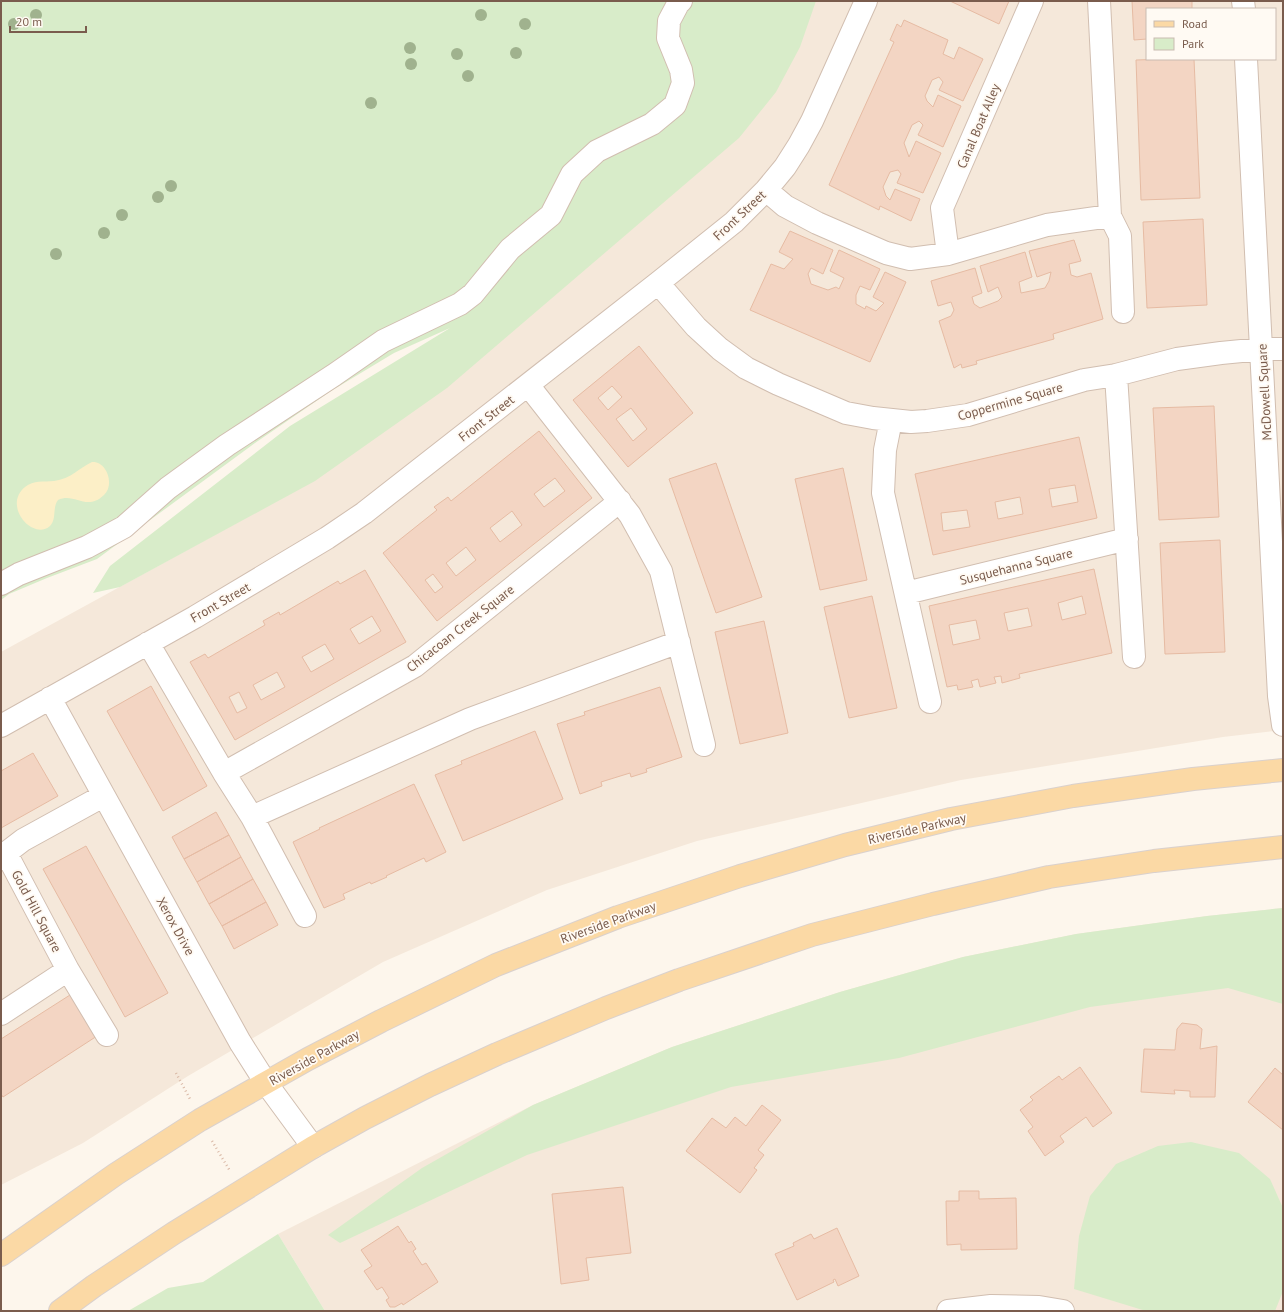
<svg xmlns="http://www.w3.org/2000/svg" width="1284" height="1312" font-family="'PT Sans',sans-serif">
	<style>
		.residential { fill: #f5e8da; fill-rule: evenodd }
		.green { fill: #d8ecc9 }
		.sand { fill: #fcefc7 }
		.building { fill: #f3d5c3; stroke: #e6bba3; fill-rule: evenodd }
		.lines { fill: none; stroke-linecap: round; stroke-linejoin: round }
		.minor-casing { stroke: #d1beb0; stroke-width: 24 }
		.major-casing { stroke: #dad1cd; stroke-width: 24 }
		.path { stroke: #d9b8a5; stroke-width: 2.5; stroke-dasharray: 1 3; stroke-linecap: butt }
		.minor { stroke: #fff; stroke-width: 22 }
		.major { stroke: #fbd9a5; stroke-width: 22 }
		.tree { fill: #a0b28e }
		.labels { text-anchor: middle; stroke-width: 3.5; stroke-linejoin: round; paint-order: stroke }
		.street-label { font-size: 13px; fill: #7a5c4d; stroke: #fffaf3 }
	</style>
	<rect width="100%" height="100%" fill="#fdf6ec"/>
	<path class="residential" d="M804,1H1283V730L1223,737L961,780L697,841L547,890L383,962L188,1076L83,1143L1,1185V652L282,498ZM1147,9H1275V59H1147Z
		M1283,908V1311H325L278,1234L533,1105L672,1047L840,992L963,957L1076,934L1207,916Z"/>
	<path class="green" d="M1,1H816L800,47L776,92L739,138L447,388L315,481L120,587L93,593L110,566L290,426L450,328L394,353L331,391L255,443L97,559L47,578L9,594L1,600Z
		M1283,908V1004L1228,988L1090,1007L899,1058L731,1087L527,1155L340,1243L328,1235L422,1168L533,1105L672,1047L840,992L963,957L1076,934L1207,916Z
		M1191,1142L1239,1153L1270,1179L1283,1208V1291L1275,1311H1146L1074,1289L1079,1236L1090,1196L1116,1164L1158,1146Z
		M278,1234L325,1311H128L168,1288L203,1282Z"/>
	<path class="sand" d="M92,462C107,461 115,485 104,495C86,512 75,492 58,500C52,508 57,519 50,526C33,541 2,506 25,487C34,480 43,482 54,481C71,479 79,468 92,462Z"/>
	<path class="building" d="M950,1H1009L999,24Z
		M1132,1H1192V9H1147V39L1134,40Z
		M904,20L948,40L943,54L954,59L959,47L983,59L963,101L939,90L943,82L939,77L932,80L925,96L927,101L933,107L938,95L961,106L943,147L918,135L923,125L919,121L912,125L904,143L909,157L916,141L941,153L923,193L897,183L901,174L898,170L890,172L883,187L886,196L890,200L895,189L920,199L911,221L880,206L879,210L829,185L894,42L890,40L897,24L901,27Z
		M1168,59H1194L1200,198L1141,200L1136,60Z
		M1203,219L1207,305L1147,308L1143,222Z
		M790,231L833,250L823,274L811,268L808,274L811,284L828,290L836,287L839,289L844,278L830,271L839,250L880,269L870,290L860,286L856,295V304L865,309L866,306L876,311L884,303L873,297L885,272L906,282L870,362L750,310L771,264L784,269L793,259L779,252Z
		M1074,240L1081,261L1069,264L1071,275L1077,277L1091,273L1103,319L1053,334L1054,339L976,361L977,364L962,368L961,364L954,368L939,321L951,316L954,310L951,302L938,306L931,281L975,268L982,293L972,297L974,304L980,308L998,301L1002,297L998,287L988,292L980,266L1025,252L1032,277L1019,282L1021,293L1045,288L1049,281L1051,272L1037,277L1029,251Z
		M639,346L693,413L628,467L573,400ZM612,386L622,397L608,410L598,398ZM631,408L647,429L633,441L616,419Z
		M1214,406L1219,517L1159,520L1153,408Z
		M539,431L592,498L437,621L383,553L437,510L434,507L448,497L451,501ZM555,478L565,491L544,507L534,494ZM512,511L522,525L500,542L490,528ZM466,547L476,560L456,576L446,563ZM433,574L443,587L435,593L425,580Z
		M1079,437L1097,518L933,555L915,474ZM1075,485L1078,502L1052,507L1049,489ZM1020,497L1023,514L998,519L995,502ZM967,510L970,527L943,531L941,513Z
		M716,463L762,597L716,613L669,479Z
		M843,468L867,580L820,590L795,479Z
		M1220,540L1225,652L1165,654L1160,543Z
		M1094,569L1112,653L1019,674L1020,678L1002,683L1001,676L994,677L996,683L980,687L978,679L971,681L973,687L958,690L957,685L947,687L929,606ZM1082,596L1086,614L1062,620L1058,603ZM1028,608L1032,626L1008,631L1004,613ZM976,620L980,639L953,645L949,625Z
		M365,570L406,642L235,740L190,662L205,654L208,658L265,625L263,621L279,612L280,615L338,581L340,584ZM372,616L381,631L359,644L350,629ZM325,644L334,659L311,672L302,657ZM277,672L285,687L261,700L253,685ZM239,692L247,708L237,713L229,697Z
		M872,596L897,708L849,718L824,607Z
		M764,621L788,733L740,744L715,632Z
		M151,686L207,786L163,811L107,711Z
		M660,687L682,757L646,769L647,772L631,777L630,773L601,782L602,786L580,794L557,724L585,715L584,712Z
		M535,731L563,799L463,841L435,775L462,764L461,761Z
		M33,753L58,796L1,828V771Z
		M414,784L446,852L426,862L424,858L386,876L387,877L371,884L370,882L343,894L345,899L324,908L293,842L320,829L319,828Z
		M216,812L229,835L184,859L172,837Z
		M229,835L241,857L197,882L184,859Z
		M86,846L168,993L125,1017L43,869Z
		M241,857L253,879L209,904L197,882Z
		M253,879L266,902L222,926L209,904Z
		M266,902L278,925L234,949L222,926Z
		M70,995L97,1036L3,1097L1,1094V1039Z
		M1182,1023L1197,1025L1202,1029L1200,1049L1217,1046L1215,1097H1190V1091L1174,1090L1175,1094L1141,1092L1144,1049L1175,1050L1177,1029Z
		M1080,1067L1112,1113L1093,1127L1086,1117L1060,1136L1064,1142L1045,1156L1028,1131L1033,1127L1020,1110L1033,1100L1030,1097L1059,1076L1062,1080Z
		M1275,1068L1283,1075V1130L1248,1102Z
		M762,1105L781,1120L758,1150L764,1155L754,1168L757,1170L740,1193L686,1151L712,1118L726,1128L735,1117L746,1126Z
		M623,1187L631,1253L586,1258L589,1280L561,1284L552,1194Z
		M959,1191H979V1199L1016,1198L1017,1249L961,1250V1244L947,1245L946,1201H959Z
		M398,1226L409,1243L411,1241L416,1249L413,1251L422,1265L426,1263L438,1282L403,1305L402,1303L395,1307H390L386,1300L389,1298L382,1287L377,1290L364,1271L372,1266L361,1250Z
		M837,1228L859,1276L838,1286L835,1279L833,1280L834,1282L797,1300L775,1254L794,1246L793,1243L811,1234L814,1239Z"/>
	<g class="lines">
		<g class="minor-casing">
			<path id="minor" d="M1099,1L1110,216L1120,236L1123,312
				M1243,1L1244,9
				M1246,59L1279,696L1283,725
				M766,190L785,206L817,223L886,253L910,259L948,254L1047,225L1110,216
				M948,254L942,208L1032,1
				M658,283L696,327L720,349L746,368L778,384L846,413L873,418L911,422L927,421L968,415L1084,380L1116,375L1177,359L1221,353L1262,349H1283
				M1116,375L1134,657
				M528,385L630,515L661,571L704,745
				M891,420L885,450L883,493L930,702
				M1,584L19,574L87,547L124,527L168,488L227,445L334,375L383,341L460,304L473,294L510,249L551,215L572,174L597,151L652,124L675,105L683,83L681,70L668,38L669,21L678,4L681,1
				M906,593L1127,539
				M148,643L224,773L252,817L305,916
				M50,698L240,1042L266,1083L313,1147
				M1,726L195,617L327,538L364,513L658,283L734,222L766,190L785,167L799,145L812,121L866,1
				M224,773L415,666L620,501
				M252,817L470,719L679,642
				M6,853L68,970L107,1035
				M1,859L6,853L23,840L103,796
				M1,1014L68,970
				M948,1311L991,1306L1039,1307L1063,1311"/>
		</g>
		<g class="major-casing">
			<path id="major" d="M1,1255L116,1174L200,1120L308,1059L381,1021L496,965L618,917L740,876L845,845L951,819L1073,796L1193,779L1283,770
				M60,1311L94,1286L174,1233L313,1147L365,1118L430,1085L497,1054L606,1008L679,980L812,935L933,904L1049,877L1154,861L1283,847"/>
		</g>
		<path class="path" d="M176,1073L190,1099
			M212,1141L230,1171"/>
		<use href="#minor" class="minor"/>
		<use href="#major" class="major"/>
	</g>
	<g class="tree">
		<circle cx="36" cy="15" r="6"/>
		<circle cx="481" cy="15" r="6"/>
		<circle cx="14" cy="24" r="6"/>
		<circle cx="525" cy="24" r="6"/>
		<circle cx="410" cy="48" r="6"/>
		<circle cx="516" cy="53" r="6"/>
		<circle cx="457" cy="54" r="6"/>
		<circle cx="411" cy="64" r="6"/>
		<circle cx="468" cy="76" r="6"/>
		<circle cx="371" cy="103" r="6"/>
		<circle cx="171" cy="186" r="6"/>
		<circle cx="158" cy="197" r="6"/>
		<circle cx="122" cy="215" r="6"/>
		<circle cx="104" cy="233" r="6"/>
		<circle cx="56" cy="254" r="6"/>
	</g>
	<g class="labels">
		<g class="street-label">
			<text transform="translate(978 126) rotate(-67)" y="5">Canal Boat Alley</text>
			<text transform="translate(739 215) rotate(-43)" y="5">Front Street</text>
			<text transform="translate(1264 392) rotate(-93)" y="5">McDowell Square</text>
			<text transform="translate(1010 401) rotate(-16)" y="5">Coppermine Square</text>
			<text transform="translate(486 418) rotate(-38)" y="5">Front Street</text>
			<text transform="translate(1016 566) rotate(-14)" y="5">Susquehanna Square</text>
			<text transform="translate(220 602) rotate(-30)" y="5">Front Street</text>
			<text transform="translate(460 628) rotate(-38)" y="5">Chicacoan Creek Square</text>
			<text transform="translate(917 828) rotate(-13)" y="5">Riverside Parkway</text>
			<text transform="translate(37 911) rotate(62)" y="5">Gold Hill Square</text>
			<text transform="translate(608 922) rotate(-20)" y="5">Riverside Parkway</text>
			<text transform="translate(176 926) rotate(61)" y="5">Xerox Drive</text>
			<text transform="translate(314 1057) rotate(-29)" y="5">Riverside Parkway</text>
		</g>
	</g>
	<rect width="1284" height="1312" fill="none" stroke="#7a5c4d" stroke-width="4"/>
	<rect x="1146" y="8" width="130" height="52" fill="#fffaf3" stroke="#cabbb1"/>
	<rect x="1154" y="21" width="20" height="6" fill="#fbd9a5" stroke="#cabbb1"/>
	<text x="1182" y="28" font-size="12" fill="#7a5c4d">Road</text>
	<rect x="1154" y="38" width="20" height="12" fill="#d8ecc9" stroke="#cabbb1"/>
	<text x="1182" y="48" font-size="12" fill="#7a5c4d">Park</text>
	<path d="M10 26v6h76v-6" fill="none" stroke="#7a5c4d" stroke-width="2"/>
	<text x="16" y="26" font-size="12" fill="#7a5c4d" stroke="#fffaf3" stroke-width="3" paint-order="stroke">20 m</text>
</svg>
